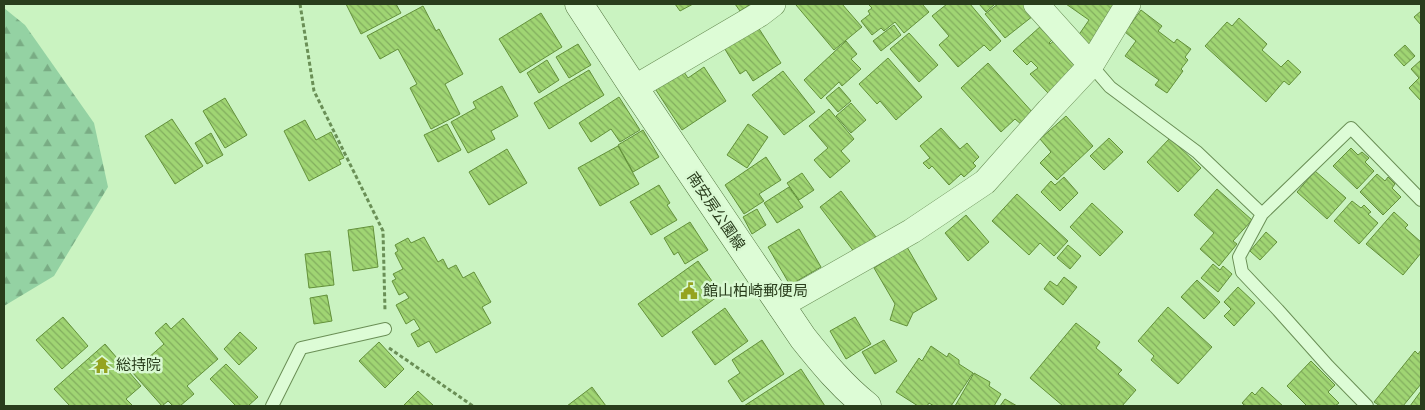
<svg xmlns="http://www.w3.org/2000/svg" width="1425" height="410" font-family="'Times New Roman','Noto Sans JP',serif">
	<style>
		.forest { fill: url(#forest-firs) }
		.building { fill: url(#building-back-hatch); stroke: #63913a }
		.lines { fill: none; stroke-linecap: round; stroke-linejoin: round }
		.service-casing { stroke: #6a8f56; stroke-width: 14 }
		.minor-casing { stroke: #6a8f56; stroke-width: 26 }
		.secondary-casing { stroke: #4e703a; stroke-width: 29 }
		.path { stroke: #6a8f56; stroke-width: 3; stroke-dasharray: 4 2.5; stroke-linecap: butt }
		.service { stroke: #ddfcd6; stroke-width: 12 }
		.minor { stroke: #ddfcd6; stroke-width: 25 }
		.secondary { stroke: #ddfcd6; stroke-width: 28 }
		.labels { text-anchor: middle; stroke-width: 5; stroke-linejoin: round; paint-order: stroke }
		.street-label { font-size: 15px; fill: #293d1c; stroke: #d9f9d2 }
		.poi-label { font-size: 15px; fill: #293d1c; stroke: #d9f9d2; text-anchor: start }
	</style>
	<defs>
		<pattern id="forest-firs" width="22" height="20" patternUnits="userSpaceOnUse" patternTransform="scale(1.25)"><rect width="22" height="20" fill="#94d2a3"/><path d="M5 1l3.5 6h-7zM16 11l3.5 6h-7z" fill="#79ac84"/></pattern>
		<pattern id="building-back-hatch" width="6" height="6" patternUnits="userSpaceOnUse" patternTransform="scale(1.25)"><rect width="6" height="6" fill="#a0d573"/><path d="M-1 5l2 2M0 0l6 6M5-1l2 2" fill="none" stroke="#82ae5e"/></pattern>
	</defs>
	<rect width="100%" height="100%" fill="#caf3c1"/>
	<path class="forest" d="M4,8L25,25L94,123L108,187L54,276L4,306Z"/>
	<path class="building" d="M346,4H396L401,13L361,34Z
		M675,4H693L680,11Z
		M735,4H751L740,11Z
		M798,4H842L862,27L834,50L796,5Z
		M868,4H922L929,12L904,33L895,22L884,31L881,28L872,35L861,21L870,14L868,11L872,8Z
		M947,4H970L1001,41L990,51L984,45L958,67L939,45L949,36L932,16Z
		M979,4H995L986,12Z
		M998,4H1023L1033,16L1005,38L985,14Z
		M1066,4H1119L1090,45L1078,36L1089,20Z
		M423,6L436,31L439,29L463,74L445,84L460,114L431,129L410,88L417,84L398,49L380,59L367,36Z
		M1141,10L1162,26L1158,31L1174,43L1177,39L1191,49L1185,57L1188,60L1181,69L1183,71L1167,93L1155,85L1159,80L1125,56L1136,41L1125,32Z
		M1421,11V25L1414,17Z
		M541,13L562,47L520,73L499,39Z
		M1239,18L1267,44L1262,50L1281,67L1288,60L1301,72L1289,85L1284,81L1266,102L1205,46L1227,22L1232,26Z
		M756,24L781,63L753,81L746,70L740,74L723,46Z
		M894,25L901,35L881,51L873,41Z
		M1041,26L1053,39L1049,43L1050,44L1055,40L1065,51L1063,53L1076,67L1048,93L1030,74L1038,68L1031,61L1027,65L1013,51Z
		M909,33L938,65L919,82L890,49Z
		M846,41L857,54L851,59L861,69L842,86L839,82L821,99L804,80Z
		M578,44L591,65L569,78L556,57Z
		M1405,45L1415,56L1404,66L1394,55Z
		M888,58L922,97L896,120L880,101L877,104L859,84Z
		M547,60L559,80L539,93L527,73Z
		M1421,60V101L1409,88L1419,78L1411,69Z
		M988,63L1034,114L1022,125L1015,119L1001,132L961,88Z
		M704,67L726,101L682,130L654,87L682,69L688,78Z
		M589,70L604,95L549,129L534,103Z
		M783,71L815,112L784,135L752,95Z
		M502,86L518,116L491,131L495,139L468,153L451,122L476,108L473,102Z
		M839,87L851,101L838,112L826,98Z
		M619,97L640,130L620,142L611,129L591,142L579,123Z
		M225,98L247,135L225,148L203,111Z
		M851,103L866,120L851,133L836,116Z
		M829,109L854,139L841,151L850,161L830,178L814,160L828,148L809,126Z
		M1066,116L1093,146L1057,180L1040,163L1051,152L1040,139Z
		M172,119L203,166L175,184L145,136Z
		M305,120L316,140L331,132L344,158L339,160L341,164L309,181L284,131Z
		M447,124L461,150L438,162L424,135Z
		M748,124L768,137L747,168L727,155Z
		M941,128L960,149L967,143L979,157L973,163L976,166L964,177L961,174L949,185L932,166L929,169L923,163L930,158L920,146Z
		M643,130L659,157L633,172L618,145Z
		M211,133L223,155L207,164L195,143Z
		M1109,138L1123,152L1104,170L1090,156Z
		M1170,138L1201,168L1178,192L1147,162Z
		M618,146L639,184L600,206L578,168Z
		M1351,148L1358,155L1362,152L1369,158L1365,162L1374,171L1357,189L1333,166Z
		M507,149L527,183L489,205L469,172Z
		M766,157L781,180L759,194L764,201L744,214L725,185Z
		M1315,171L1346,198L1327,219L1297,192Z
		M802,173L814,190L799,200L787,183Z
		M1377,174L1385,181L1388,177L1395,184L1392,188L1401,197L1383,215L1360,192Z
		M1064,177L1078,193L1060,211L1041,192L1051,181L1055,185Z
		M659,185L670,203L667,205L677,220L651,235L630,202Z
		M789,187L803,207L777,223L764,203Z
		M1217,189L1252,220L1233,241L1237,244L1219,266L1200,249L1214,233L1194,215Z
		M841,191L876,237L855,253L820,207Z
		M1017,194L1068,241L1054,256L1040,243L1029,255L992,221Z
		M1352,201L1361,208L1364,205L1371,212L1368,214L1378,223L1359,244L1334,221Z
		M1092,203L1123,232L1100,256L1070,227Z
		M757,209L766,225L752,234L743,217Z
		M1394,212L1408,225L1405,228L1421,242V253L1403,275L1366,244Z
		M966,215L989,242L968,261L945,233Z
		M690,222L708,250L685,264L678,252L674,255L664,238Z
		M373,226L378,267L353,271L348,230Z
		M799,229L821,267L790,285L768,247Z
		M1266,232L1277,242L1260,260L1250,251Z
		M424,237L438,262L443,259L448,269L456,265L463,278L474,272L491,302L482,307L491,323L436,353L429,341L418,347L411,334L420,329L414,319L406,324L396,305L409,298L405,292L399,295L392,281L396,279L393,274L403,269L395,253L398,251L395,245L408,238L411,243Z
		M1068,245L1081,256L1070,269L1057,258Z
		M907,247L937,299L913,313L907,326L890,320L895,304L874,268Z
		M330,251L334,285L309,288L305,254Z
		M698,261L721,294L662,337L638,304Z
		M1213,264L1220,270L1223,266L1232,274L1218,292L1201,278Z
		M1064,277L1077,287L1063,305L1044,289L1050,281L1057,286Z
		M1197,280L1220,302L1204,319L1181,297Z
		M1238,287L1255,303L1234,326L1224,316L1231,309L1224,302Z
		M327,295L332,321L314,324L310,298Z
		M1168,307L1212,347L1178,384L1151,360L1154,356L1138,341Z
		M725,308L748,341L715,365L692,332Z
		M63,317L88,346L62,369L36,340Z
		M855,317L871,344L846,359L830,331Z
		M183,318L218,359L187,386L194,394L180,406H173L168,401L162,406L132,372L164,344L155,333L166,323L171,329Z
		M1076,323L1100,342L1096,348L1122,370L1118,374L1136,390L1122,406H1063L1030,378Z
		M240,332L257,348L239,365L224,349Z
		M762,340L784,374L742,402L728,381L740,373L732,360Z
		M884,340L897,361L875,374L862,352Z
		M379,342L404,369L385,388L359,361Z
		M105,344L141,386L126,399L133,406H70L54,389Z
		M931,346L947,357L949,353L959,360V364L973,373L951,406H934L929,403L927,406H918L896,392L919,358L922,361Z
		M1421,350V384L1403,406H1380L1374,402L1415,351L1418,354Z
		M1311,361L1335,385L1328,392L1339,403L1335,406H1307L1287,386Z
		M226,364L258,397L248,406H236L210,379Z
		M801,369L825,406H744Z
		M974,373L990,382L989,386L1001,394L994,406H955Z
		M592,387L606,406H567Z
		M1262,387L1283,406H1245L1242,403L1252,392L1255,395Z
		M418,391L434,406H403Z
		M1421,391V406H1410Z
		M1005,399L1017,406H1000Z"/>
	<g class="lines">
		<g class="service-casing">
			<path id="service" d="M1091,65L1110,87L1197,152L1262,214L1239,257L1242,272L1278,310L1328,366L1367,406
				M1262,214L1351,128L1421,200
				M272,406L301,348L385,329"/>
		</g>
		<g class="minor-casing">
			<path id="minor" d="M1036,4L1091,65
				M634,88L760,14L773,4
				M780,306L912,231L985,182L1049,110L1091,65L1128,4"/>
		</g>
		<g class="secondary-casing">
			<path id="secondary" d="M579,4L634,88L803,338C823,363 842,386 867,406"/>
		</g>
		<path class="path" d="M300,4L314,91L383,231L385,311
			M389,348L473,406"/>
		<use href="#service" class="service"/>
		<use href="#minor" class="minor"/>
		<use href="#secondary" class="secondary"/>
	</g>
	<defs>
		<g id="civic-bare" transform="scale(1.35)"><path d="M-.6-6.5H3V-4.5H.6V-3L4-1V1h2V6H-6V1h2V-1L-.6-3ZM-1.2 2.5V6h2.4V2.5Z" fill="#95a420" stroke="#d9f9d2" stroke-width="2.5" paint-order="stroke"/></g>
		<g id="temple-bare" transform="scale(1.35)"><path d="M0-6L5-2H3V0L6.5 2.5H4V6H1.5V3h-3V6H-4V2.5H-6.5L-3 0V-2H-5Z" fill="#95a420" stroke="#d9f9d2" stroke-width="2.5" paint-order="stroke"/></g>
	</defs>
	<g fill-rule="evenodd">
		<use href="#civic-bare" x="689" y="291"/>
		<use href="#temple-bare" x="102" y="365"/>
	</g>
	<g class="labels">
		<g class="street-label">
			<text transform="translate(716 211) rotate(56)" y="5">南安房公園線</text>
		</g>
		<g class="poi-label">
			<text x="703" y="296">館山柏崎郵便局</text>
			<text x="116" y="370">総持院</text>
		</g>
	</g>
	<rect width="1425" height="410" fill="none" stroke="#293d1c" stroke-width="10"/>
</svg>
